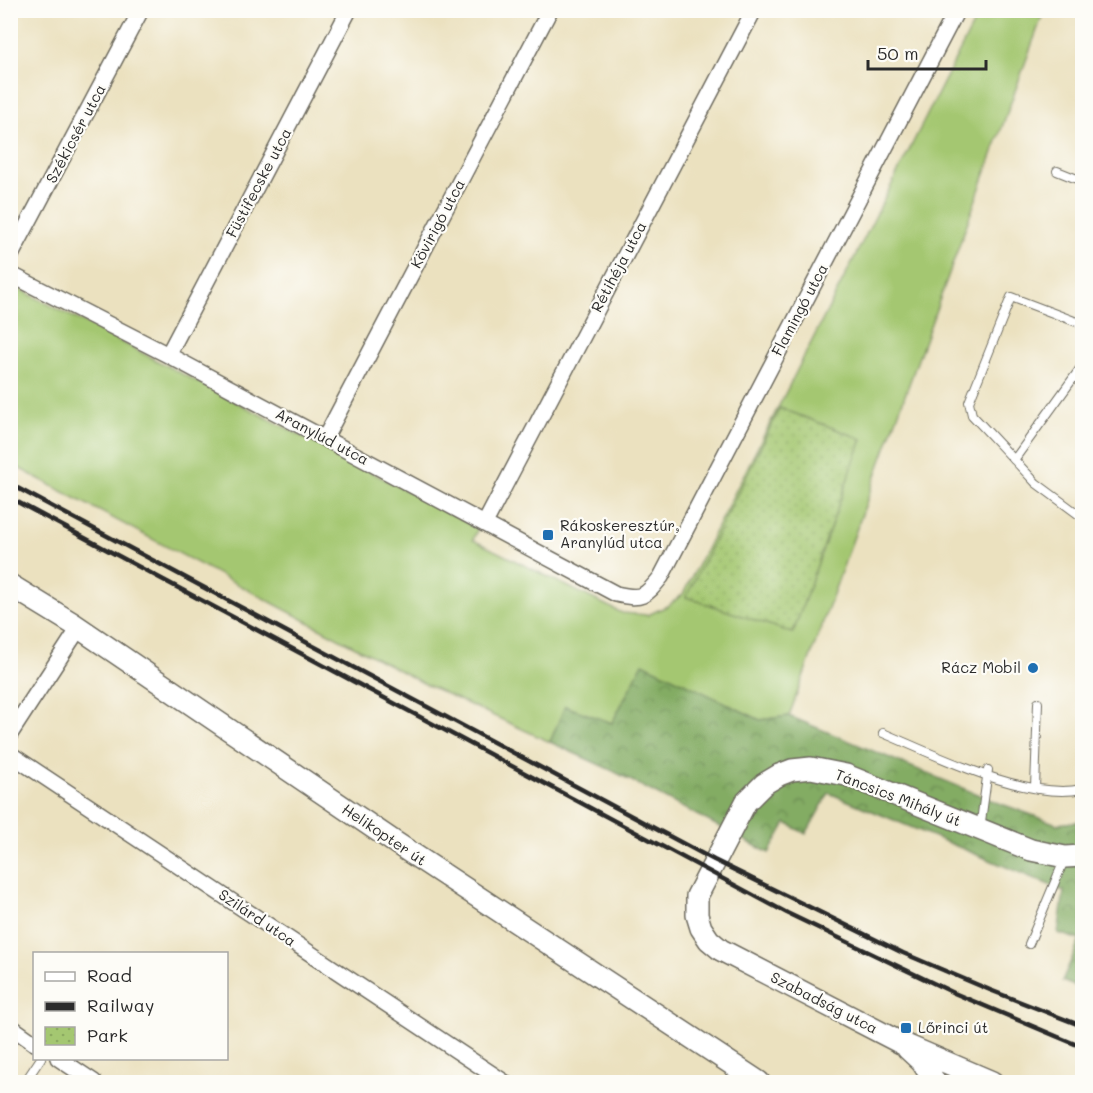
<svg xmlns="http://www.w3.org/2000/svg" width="1093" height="1093" font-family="Mali,sans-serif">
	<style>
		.green { fill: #a4c771; stroke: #68794e; stroke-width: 1.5 }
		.forest { fill: url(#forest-crowns); stroke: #576c47; stroke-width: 1.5 }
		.park { fill: url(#park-dots); stroke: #68794e; stroke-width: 1.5 }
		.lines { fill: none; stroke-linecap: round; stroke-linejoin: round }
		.lane-casing { stroke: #6e6b5f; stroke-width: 10 }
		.street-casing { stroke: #6e6b5f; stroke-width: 18 }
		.secondary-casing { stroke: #6e6b5f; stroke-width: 24 }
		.lane { stroke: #fff; stroke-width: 8 }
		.street { stroke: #fff; stroke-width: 15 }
		.secondary { stroke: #fff; stroke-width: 21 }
		.rail { stroke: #2b2b2b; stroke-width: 4.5 }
		.poi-dot { fill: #1f6fb2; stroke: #fdfcf7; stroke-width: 2 }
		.labels { text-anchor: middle; stroke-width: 4.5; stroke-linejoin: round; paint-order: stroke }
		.street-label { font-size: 15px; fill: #2b2b2b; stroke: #fdfcf7 }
		.poi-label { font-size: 15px; fill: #2b2b2b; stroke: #fdfcf7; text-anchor: start }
	</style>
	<defs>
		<pattern id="forest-crowns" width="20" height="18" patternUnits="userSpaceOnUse" patternTransform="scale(1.5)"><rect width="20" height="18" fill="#83ac63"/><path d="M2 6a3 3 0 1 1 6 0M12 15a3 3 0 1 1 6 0" fill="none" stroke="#6b8c52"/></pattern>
		<pattern id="park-dots" width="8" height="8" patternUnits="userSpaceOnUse" patternTransform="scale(1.5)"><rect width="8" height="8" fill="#a4c771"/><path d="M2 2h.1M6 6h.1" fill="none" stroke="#8dab62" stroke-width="1.8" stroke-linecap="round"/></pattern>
	</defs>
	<rect width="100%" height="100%" fill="#fdfcf7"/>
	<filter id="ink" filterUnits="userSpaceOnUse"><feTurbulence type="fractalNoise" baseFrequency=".0167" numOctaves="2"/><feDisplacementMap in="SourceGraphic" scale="12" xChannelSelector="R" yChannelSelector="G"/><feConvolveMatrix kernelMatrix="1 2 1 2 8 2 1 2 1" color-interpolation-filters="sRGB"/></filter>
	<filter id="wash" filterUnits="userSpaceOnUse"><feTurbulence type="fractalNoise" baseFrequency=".008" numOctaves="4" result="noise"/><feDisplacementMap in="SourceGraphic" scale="24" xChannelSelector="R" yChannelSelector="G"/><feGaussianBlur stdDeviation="1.35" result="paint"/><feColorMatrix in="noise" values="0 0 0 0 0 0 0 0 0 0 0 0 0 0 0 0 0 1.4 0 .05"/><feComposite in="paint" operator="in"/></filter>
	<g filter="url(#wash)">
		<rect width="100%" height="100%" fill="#ebe1bf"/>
		<path class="green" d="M980,11H1044L789,716L760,720L643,664L612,723L565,707L550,742L423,683L11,464L10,284L478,528L473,540L622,613L648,615L669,605L683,594Z"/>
		<path class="forest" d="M643,663L760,720L789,716L996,802L1057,824L1082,821V989L1062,981L1080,940L1058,933L1064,891L829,793L806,834L786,823L769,853L613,771L550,742L565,706L612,723Z"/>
		<path class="park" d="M780,408L862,439L793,633L686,597Z"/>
	</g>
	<g filter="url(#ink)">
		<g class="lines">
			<g class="lane-casing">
				<path id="lane" d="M1057,171L1082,181
					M1082,324L1011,297L969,402L972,415L1036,483L1082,517
					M1014,460L1082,366
					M883,733C936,755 1026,801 1082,789
					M1035,788L1038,703
					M980,829L988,770
					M1029,944L1065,858
					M25,1082L41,1058"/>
			</g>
			<g class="street-casing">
				<path id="street" d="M10,257L141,10
					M10,274L168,355L616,594C642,600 645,597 661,577L957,10
					M168,355L349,10
					M325,438L550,10
					M485,523L754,10
					M10,734L79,628
					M10,754L504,1082
					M10,1026L34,1043
					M58,1058L94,1082"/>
			</g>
			<g class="secondary-casing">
				<path id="secondary" d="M10,585L72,623L396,843L759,1082
					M908,1049L922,1062L935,1082
					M992,1082L901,1043L721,950L709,940L701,928L697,915V896L746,802L764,784L779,775L792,770L811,768L846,775L1031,850L1065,857L1082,856"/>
			</g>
			<use href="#lane" class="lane"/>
			<use href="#street" class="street"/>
			<use href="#secondary" class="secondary"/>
			<path class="rail" d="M10,484L714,860L903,953L990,990L1082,1026
				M10,498L787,913L954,993L1082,1047"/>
		</g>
	</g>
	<g class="poi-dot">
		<rect x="542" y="529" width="12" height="12" rx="3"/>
		<circle cx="1033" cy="668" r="6"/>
		<rect x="900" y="1022" width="12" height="12" rx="3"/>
	</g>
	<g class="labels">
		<g class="street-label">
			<text transform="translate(76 134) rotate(-62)" y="5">Székicsér utca</text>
			<text transform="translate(259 183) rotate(-62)" y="5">Füstifecske utca</text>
			<text transform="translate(438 224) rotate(-62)" y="5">Kövirigó utca</text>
			<text transform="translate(619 267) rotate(-62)" y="5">Rétihéja utca</text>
			<text transform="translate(800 310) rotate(-62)" y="5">Flamingó utca</text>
			<text transform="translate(322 437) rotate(28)" y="5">Aranylúd utca</text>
			<text transform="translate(898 798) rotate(21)" y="5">Táncsics Mihály út</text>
			<text transform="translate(384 835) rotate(34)" y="5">Helikopter út</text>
			<text transform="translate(257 918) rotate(34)" y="5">Szilárd utca</text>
			<text transform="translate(824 1003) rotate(27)" y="5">Szabadság utca</text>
		</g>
		<g class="poi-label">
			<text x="560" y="531">Rákoskeresztúr,<tspan x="560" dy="17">Aranylúd utca</tspan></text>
			<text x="1021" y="673" text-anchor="end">Rácz Mobil</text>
			<text x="918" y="1033">Lőrinci út</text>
		</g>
	</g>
	<rect width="1093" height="1093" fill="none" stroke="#fdfcf7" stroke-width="36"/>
	<rect x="33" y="952" width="195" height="108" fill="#fdfcf7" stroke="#a9a8a5" stroke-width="1.5"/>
	<rect x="45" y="972" width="30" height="9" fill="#ffffff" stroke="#a9a8a5" stroke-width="1.5"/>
	<text x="87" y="982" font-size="18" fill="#2b2b2b">Road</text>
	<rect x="45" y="1002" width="30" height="9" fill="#2b2b2b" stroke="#a9a8a5" stroke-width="1.5"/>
	<text x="87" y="1012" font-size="18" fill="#2b2b2b">Railway</text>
	<rect x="45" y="1027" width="30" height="18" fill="url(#park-dots)" stroke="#a9a8a5" stroke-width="1.5"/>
	<text x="87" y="1042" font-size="18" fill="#2b2b2b">Park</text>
	<path d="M868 60v9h118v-9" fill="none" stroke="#2b2b2b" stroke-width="3"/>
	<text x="877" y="60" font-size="18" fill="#2b2b2b" stroke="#fdfcf7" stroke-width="4.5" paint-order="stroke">50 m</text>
</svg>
